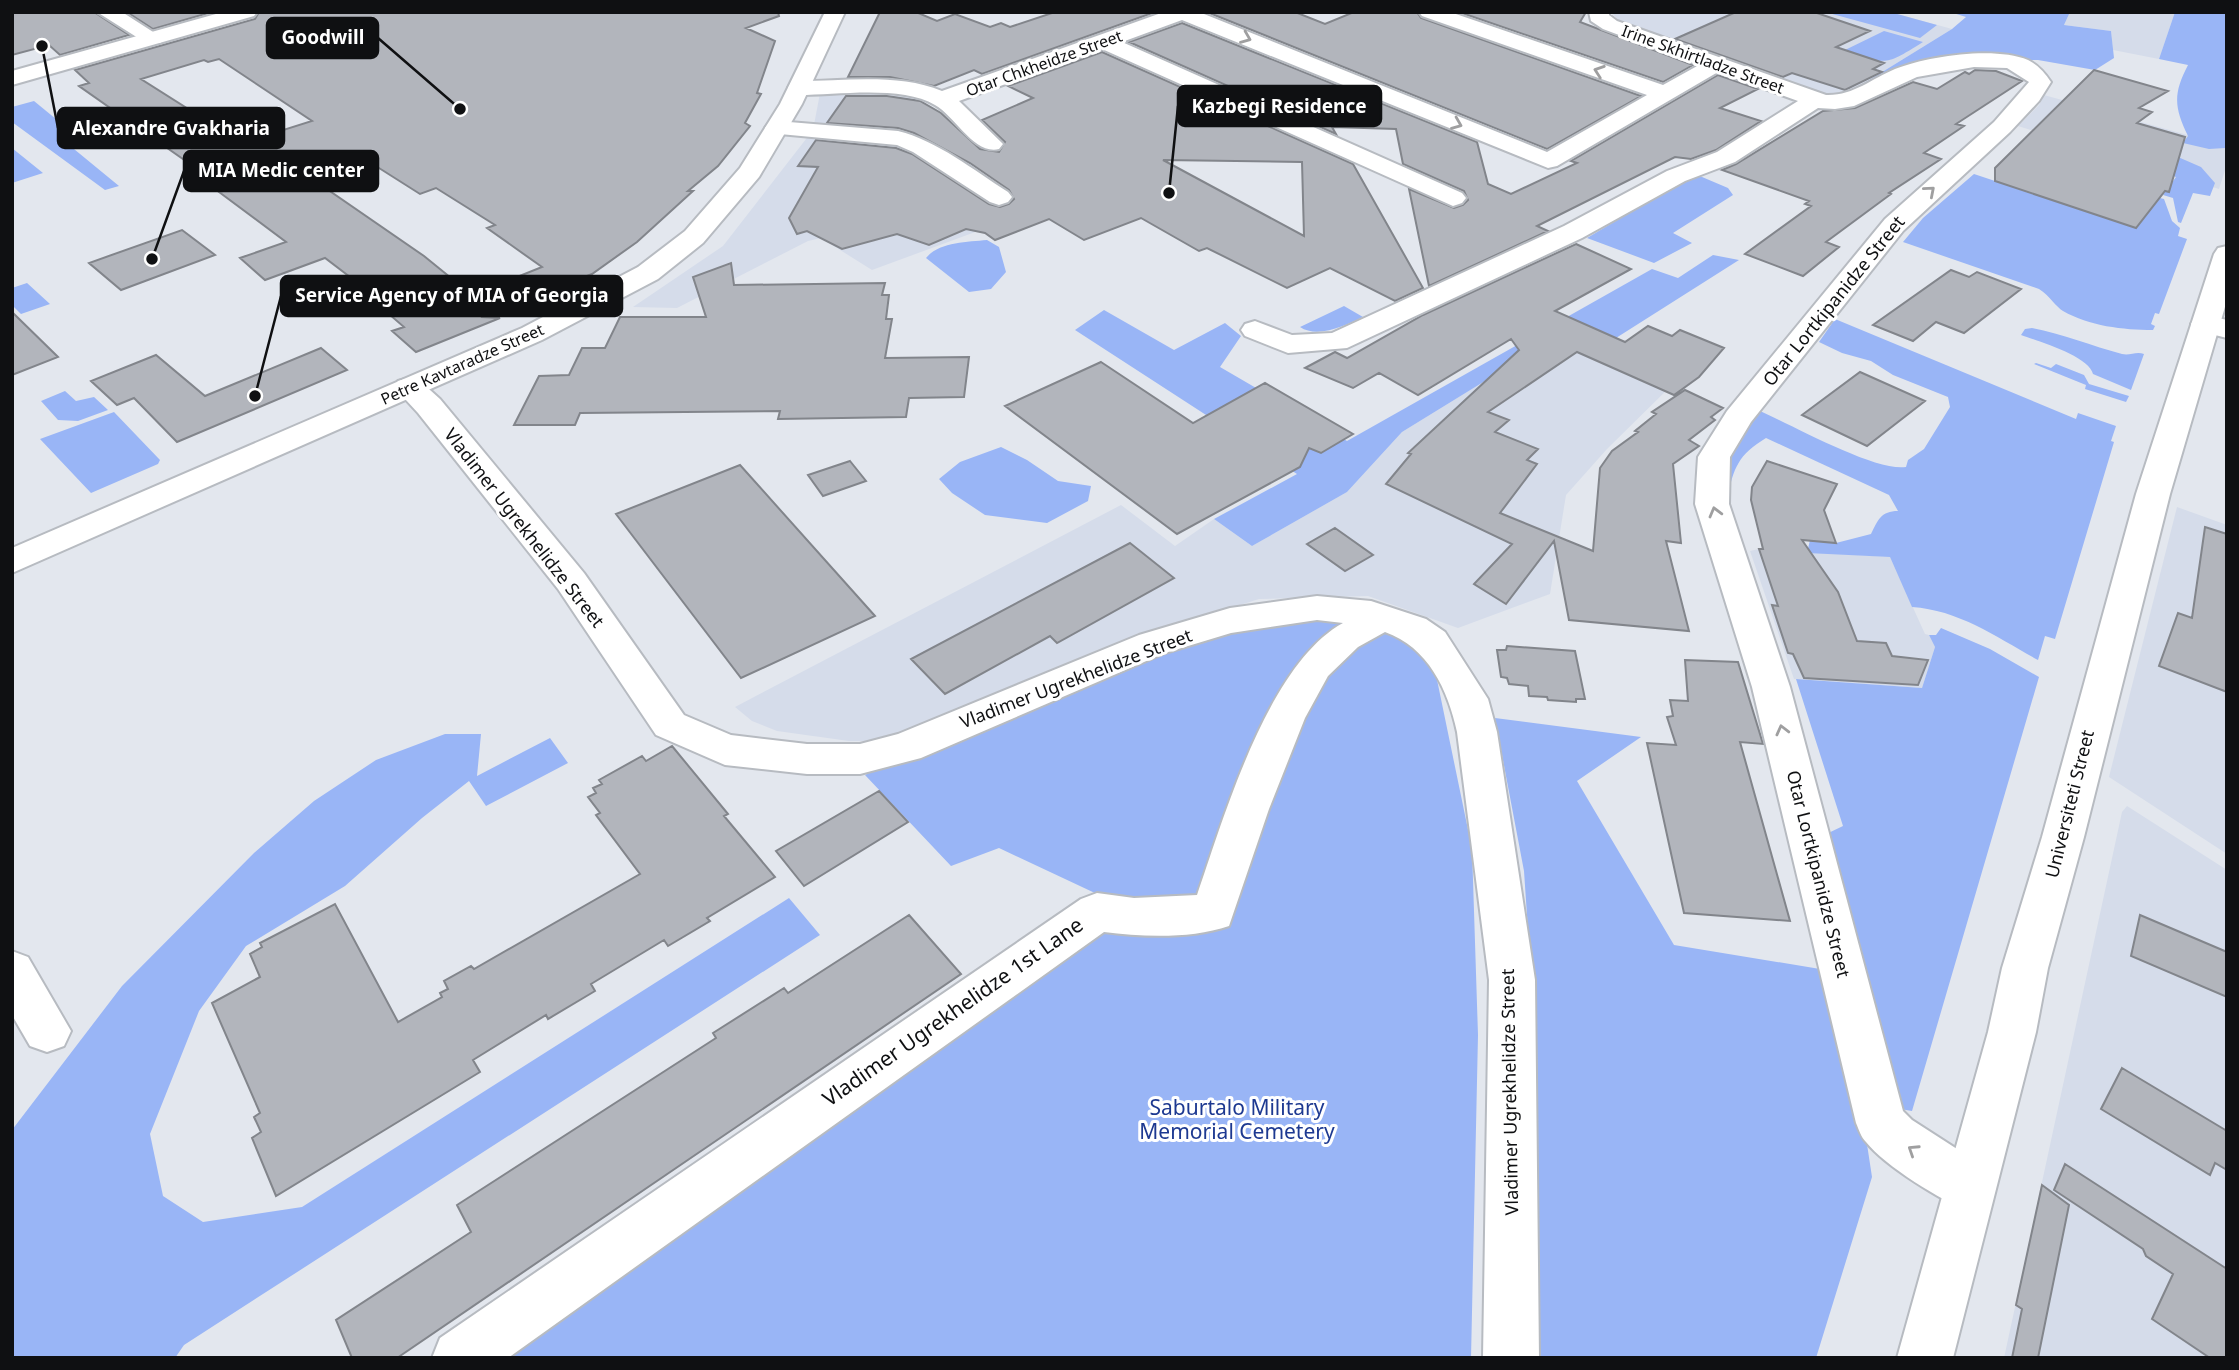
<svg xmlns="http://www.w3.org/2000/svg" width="2239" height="1370" font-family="'Noto Sans',sans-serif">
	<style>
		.built { fill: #d5dcea }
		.green { fill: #99b5f6 }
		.building { fill: #b2b5bc; stroke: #82858b; stroke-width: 2; fill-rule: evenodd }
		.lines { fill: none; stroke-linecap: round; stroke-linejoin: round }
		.minor-casing { stroke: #b7bbc1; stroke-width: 4 }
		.major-casing { stroke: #b7bbc1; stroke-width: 4 }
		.minor { fill: #fff; fill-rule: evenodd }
		.major { fill: #fff; fill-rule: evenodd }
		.oneway { stroke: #9f9fa0 }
		.labels { text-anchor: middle; stroke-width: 6; stroke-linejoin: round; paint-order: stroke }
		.far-street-label { font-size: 16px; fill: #0f1012; stroke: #fff }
		.street-label { font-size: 18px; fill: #0f1012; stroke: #fff }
		.near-street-label { font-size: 21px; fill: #0f1012; stroke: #fff }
		.near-park-label { font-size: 21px; fill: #1d3991; stroke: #fff }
		.leader { fill: none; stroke: #0f1012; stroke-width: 2.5 }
		.callout-dot { fill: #0f1012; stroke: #fff; stroke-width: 2.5 }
		.callout { fill: #0f1012; stroke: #0f1012; stroke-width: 2.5 }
		.callout-label { font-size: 19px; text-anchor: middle; font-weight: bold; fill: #fff }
	</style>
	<rect width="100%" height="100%" fill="#e3e7ee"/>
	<path class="built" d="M1890,12L1952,29L1840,98L1828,97L1621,23L1612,13Z
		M2070,12H2175L2159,59L2113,50L2111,31L2064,25Z
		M821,88L881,90L913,98L928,105L1026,178L1027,213L872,270L821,238L808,241L677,308L633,307L723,246L813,130Z
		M2044,95L2227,146V164L2219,189L2018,126L2039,105Z
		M1581,322L1616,338L1602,348L1674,383L1607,449L1566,495L1550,594L1458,628L1368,596L1259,599L1151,633L907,741H849L777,731L752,721L735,707L1121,505L1175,546L1214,519L1252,546L1347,492L1402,432Z
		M2177,507L2227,525V854L2109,777Z
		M1759,549L1890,557L1925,634L1929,635L1935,647L1922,688L1794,679L1750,551Z
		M2127,806L2227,870V1358H2004L2122,812Z"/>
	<path class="green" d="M1825,12H1890L1937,25L1920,38Z
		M1950,12H2070L2064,25L2111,31L2114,58L2095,70L2038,60H2016L1983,54L1840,98L1952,29L1966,17Z
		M2175,12H2227L2225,148L2209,149L2183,143L2188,136C2174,107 2173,94 2188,65L2159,59Z
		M1884,31L1923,42C1883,67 1888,64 1843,51Z
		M34,101L73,133L63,140L119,186L105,190L12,122V107Z
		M12,148L43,173L12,183Z
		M2178,157L2201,167L2215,183L2210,196L2193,193L2181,223L2178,222L2173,198L2163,195L2176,177L2165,173Z
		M1695,174L1728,188L1733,195L1673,233L1692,243L1654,263L1587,238Z
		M1974,174L2136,228L2160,198L2164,199L2172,221L2180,228L2178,236L2187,239L2159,314L2155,313L2151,324L2155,326L2153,330C2123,330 2089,326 2063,311C2056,307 2050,296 2039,289L1903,242L1923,218Z
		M987,240L999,247L1006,272L991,289L969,292L926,258C939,242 967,242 987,240Z
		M1713,255L1739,260L1616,338L1581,322L1402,432L1347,492L1252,546L1214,519L1297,474L1075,330L1104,310L1174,350L1225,323L1241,336L1220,367L1347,441L1652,269L1678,278Z
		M27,283L50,304L21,314L12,305V288Z
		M1344,306L1363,317C1346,325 1318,339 1300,327Z
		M1835,319L2076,419L2078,413L2116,426L2111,441L2114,442L2055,639L2045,636L2038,660C1998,638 1959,610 1912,607L1890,557L1807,553L1810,540L1836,543L1871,534C1878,520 1881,511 1898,511L1889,495L1766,438C1738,455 1734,467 1727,499L1724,500L1726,464L1737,442L1760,411C1792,425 1876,472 1906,467L1908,460L1924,449L1950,407L1948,397L1893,375L1871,361L1842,353L1819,342Z
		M2032,328C2063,334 2092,346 2122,354C2130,356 2136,351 2144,354L2131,390L2093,374C2089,356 2038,341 2021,335L2025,329Z
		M2036,363L2051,368L2056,364L2084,375L2089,384L2129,396L2126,402L2085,389L2086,385L2034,364Z
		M65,391L76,401L94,397L108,410L78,421L58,420L41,401Z
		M114,412L160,460L158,464L91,493L40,439Z
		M1001,447L1027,460L1058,481L1091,486L1088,501L1047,523L985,515L952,493L939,479L960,462Z
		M1323,612C1367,620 1408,631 1435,670L1472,849L1478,1035L1471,1358H497L1097,894L999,848L951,866L865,775L908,752L1121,664L1259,624Z
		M1941,628L1990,649L2039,677L1912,1111L1900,1109L1820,837L1843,826L1796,679L1922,688L1935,647L1929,635H1936Z
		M1495,718L1641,737L1577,781L1674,945L1826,970L1863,1118L1872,1177L1816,1358H1537L1534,1019L1524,871Z
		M445,734H481L477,776L550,738L568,763L486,806L469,781L422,818L345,886L246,946L199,1011L150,1134L163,1196L203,1222L302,1207L789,898L820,935L184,1345L175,1358H12V1130L122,986L254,853L314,801L376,760Z"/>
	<path class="building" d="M12,12H94L129,35L60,55L49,45L12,55Z
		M127,12H212L153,29Z
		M259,12H778L779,16L746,28L775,41L757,93L761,94L745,123L750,126L718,166L688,191H693L637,242L592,274L481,317L500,318L416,352L392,331L404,327L367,295L371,293L325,258L265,280L240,258L286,242L219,192L227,190L79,86L89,83L75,70L255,19ZM219,59L312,121L242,143L141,79L204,60L208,62ZM379,168L420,194L436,188L495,225L487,228L542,267L472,295L424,256L324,187Z
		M880,12H916L937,21L955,14L990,27L1001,23L1010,27L1055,12H1155L982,74L974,70L934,86L890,77H848Z
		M1207,12H1295L1325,24L1354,12H1417L1421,18L1641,96L1547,149Z
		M1459,12H1586L1580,22L1693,65L1663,82Z
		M1736,12H1814L1870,31L1836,47L1884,63L1873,69L1882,72L1845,90L1792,73L1783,77L1675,39Z
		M1182,23L1477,142L1488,184L1511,194L1577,163L1571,161L1718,75L1758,89L1720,108L1761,121L1716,150L1691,159L1675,157L1537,226L1548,231L1429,286L1409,189L1454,208L1463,205L1468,200L1464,191L1403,164L1396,129L1332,127L1336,134L1129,42Z
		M1102,52L1353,164L1423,288L1395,301L1330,268L1287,288L1207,248L1199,251L1141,218L1084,240L1049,219L995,240L985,233L966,229L929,245L897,234L842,249L807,231L797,234L789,218L818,167L798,166L816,140L896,148L912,154L989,204L1000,207L1009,204L1014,199L1009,190L970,163L914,133L898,128L827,123L846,96H887L920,101L941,113L980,149L999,152L1005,142L982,120L1033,98L1008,86ZM1163,160L1302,162L1304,236Z
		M1975,70L1996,71L2022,81L1956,124L1964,126L1924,153L1941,159L1889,193L1891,194L1826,242L1839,247L1803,276L1745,254L1811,206L1805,204L1809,201L1722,170L1736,164L1823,111L1855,108L1913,82L1937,89L1965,72L1969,74Z
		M2094,70L2168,91L2139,108L2152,112L2137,123L2185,137L2169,192L2165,191L2136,228L1995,181V168Z
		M182,230L215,255L121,290L89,263Z
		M1576,244L1631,269L1555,311L1625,342L1648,326L1672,336L1680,330L1724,348L1699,377L1674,395L1577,352L1488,412L1509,420L1495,432L1538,449L1527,460L1537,464L1500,513L1593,551L1600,468L1612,451L1638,432L1635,431L1656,414L1652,412L1685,390L1723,408L1711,417L1715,420L1689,440L1699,446L1673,464L1681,543L1666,541L1689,631L1569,620L1554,541L1506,604L1474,584L1512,544L1386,484L1411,454L1408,453L1519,350L1511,339L1418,395L1379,373L1353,388L1305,368L1335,352L1347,358L1423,315Z
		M731,263L734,285L885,283L882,295H889L886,319H892L885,358L969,357L964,397L909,398L906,417L778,419L780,411L580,413L575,425H514L539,376L569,375L582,348H605L620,317H706L693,277Z
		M1951,270L1969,277L1977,272L2021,289L1964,333L1936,322L1913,341L1873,325Z
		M12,312L58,357L12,375Z
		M321,348L347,370L177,442L134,398L117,405L91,381L156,355L205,396Z
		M1101,362L1193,423L1265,383L1353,434L1321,453L1309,448L1300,467L1177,534L1005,406Z
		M1860,372L1925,401L1867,446L1802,415Z
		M850,461L866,481L823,496L808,475Z
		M1767,461L1837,484L1824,510L1836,543L1802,540L1838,592L1857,641L1886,643L1892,656L1928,660L1918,685L1804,678L1793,654L1788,653L1772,605L1778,606L1759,549H1763L1751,500L1752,487Z
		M740,465L875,616L741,678L616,514Z
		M2205,527L2227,534V692L2159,666L2178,613L2192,618Z
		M1335,528L1373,555L1345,571L1307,544Z
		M1130,543L1174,578L1057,643L1050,636L945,694L911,659Z
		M1507,646L1575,651L1585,699H1576V702L1548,700L1547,697L1529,696L1528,686L1509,684L1507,678L1501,677L1497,650H1506Z
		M1685,660L1738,662L1763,744L1740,742L1790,921L1684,913L1647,743L1676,745L1667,717L1673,716L1670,700L1688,701Z
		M672,746L728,814L724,816L775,877L707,918L710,921L668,946L664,940L591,984L595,991L548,1019L546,1015L473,1060L480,1072L276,1196L252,1138L261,1132L254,1117L260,1113L212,1003L260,977L250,954L262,947L260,943L335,904L398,1022L442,997L440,993L448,989L444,981L471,966L474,969L640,874L596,815L600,813L588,797L596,793L593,788L602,784L599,780L642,756L646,761Z
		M879,791L908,822L804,886L776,851Z
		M909,915L961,974L397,1358H352L336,1320L471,1232L457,1205L716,1038L713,1033L784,988L788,993Z
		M2140,915L2227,952V997L2131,956Z
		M2122,1068L2227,1131V1170L2215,1163L2210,1175L2101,1109Z
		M2065,1164L2227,1269V1358H2210L2152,1319L2173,1274L2146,1256L2143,1249L2054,1190Z
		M2042,1185L2069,1205L2038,1358H2012L2022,1309L2016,1305Z"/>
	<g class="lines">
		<g class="minor-casing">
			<path id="minor" d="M97,12H122L164,39L160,43H146Z
				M1164,12H1199L1547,152L1647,95L1422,16L1419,12H1450L1663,85L1699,65L1603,29L1591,21L1589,12H1609V15L1617,21L1826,95C1853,96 1871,79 1895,69C1928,56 1995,46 2028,60C2038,65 2045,73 2051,82L2039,101L2010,132L1903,231L1751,422L1730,457L1729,504L1790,687L1903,1111L1912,1120L1988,1169L1996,1187L1988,1205L1970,1212C1942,1201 1885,1166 1866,1142C1861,1137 1859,1130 1856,1123L1752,687L1695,504L1698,457L1727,411L1885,219L1994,122L2029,82L2007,68L1974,67L1917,77L1854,106L1835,109L1818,108L1735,162L1685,181L1582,238L1347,348L1288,353L1245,336L1241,330L1245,324L1255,321L1292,335L1332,333L1564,226L1667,171L1717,152L1798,101L1718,72L1557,166L1548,168L1182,20L1122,42L1462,193L1466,198L1462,203L1453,206L1102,49L959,101L1003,144L999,149C974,155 956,117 935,105C902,85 837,95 799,95L791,93L788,88L791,83L799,81C845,81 899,73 942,91Z
				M777,121L898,131C938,141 973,170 1008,192L1012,197L1008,202L999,205L990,202L913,152L897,145L769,133L765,128L769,123Z
				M2205,315L2227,320V338L2195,330L2191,324L2195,318Z
				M409,378L420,381L440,399L584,573L684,715L731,735L807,744H860L898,734L1139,635L1230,608L1317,596L1371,601L1426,619L1445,632L1488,699L1497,732L1535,980L1539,1358H1483L1489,980L1457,732C1448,690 1428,647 1385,632L1358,647L1328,676L1305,718L1269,809L1229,926C1191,939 1143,937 1104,932L508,1358H432L440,1338L1081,899L1097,893L1134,898L1197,895C1224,817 1268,664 1343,623L1317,620L1231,633L1165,653L921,758L860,774H807L725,765L656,735L558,589L418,413L394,387L398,381Z
				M12,951L28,957L71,1031L64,1046L47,1052L30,1046L12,1015Z"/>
		</g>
		<g class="major-casing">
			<path id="major" d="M223,12H257L254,16L12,85V71Z
				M825,12H845L802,104L759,177L703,243L658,279L542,340L12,573V548L522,328L638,267L685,231L740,168L780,104Z
				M2227,246V300L2170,494L2084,837L2048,968L2036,1032L1953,1358H1897L1988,1032L2002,968L2042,837L2136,494L2214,254L2218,248Z"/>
		</g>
		<use href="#minor" class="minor"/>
		<use href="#major" class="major"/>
	</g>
	<defs><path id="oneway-chevron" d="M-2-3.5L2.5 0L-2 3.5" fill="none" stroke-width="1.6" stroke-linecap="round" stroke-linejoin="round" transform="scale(1.75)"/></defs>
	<g class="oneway">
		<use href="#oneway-chevron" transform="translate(1246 38) rotate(22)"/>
		<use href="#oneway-chevron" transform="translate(1599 71) rotate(-161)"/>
		<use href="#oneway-chevron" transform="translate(1457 124) rotate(22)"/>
		<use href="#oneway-chevron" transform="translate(1930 191) rotate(-41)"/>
		<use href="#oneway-chevron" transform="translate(1715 512) rotate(-105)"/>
		<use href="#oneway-chevron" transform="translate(1782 730) rotate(-104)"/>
		<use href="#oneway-chevron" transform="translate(1913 1150) rotate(-147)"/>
	</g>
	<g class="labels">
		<g class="far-street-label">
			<text transform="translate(1703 59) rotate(20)" y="6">Irine Skhirtladze Street</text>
			<text transform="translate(1044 63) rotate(-20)" y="6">Otar Chkheidze Street</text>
			<text transform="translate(462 364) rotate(-24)" y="6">Petre Kavtaradze Street</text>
		</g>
		<g class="street-label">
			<text transform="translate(1834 301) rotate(-51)" y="6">Otar Lortkipanidze Street</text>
			<text transform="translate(524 528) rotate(52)" y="6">Vladimer Ugrekhelidze Street</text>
			<text transform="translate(1076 679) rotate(-21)" y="6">Vladimer Ugrekhelidze Street</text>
			<text transform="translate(2070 804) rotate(-76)" y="6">Universiteti Street</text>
			<text transform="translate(1818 874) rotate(76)" y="6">Otar Lortkipanidze Street</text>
			<text transform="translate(1510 1092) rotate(-91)" y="6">Vladimer Ugrekhelidze Street</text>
		</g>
		<g class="near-street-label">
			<text transform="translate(953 1012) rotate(-35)" y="7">Vladimer Ugrekhelidze 1st Lane</text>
		</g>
		<g class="near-park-label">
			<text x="1237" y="1115">Saburtalo Military<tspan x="1237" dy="24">Memorial Cemetery</tspan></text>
		</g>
	</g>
	<path class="leader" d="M460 109L378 38M1169 193L1178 106M42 46L58 128M152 259L184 171M255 396L281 296"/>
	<g class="callout-dot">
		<circle cx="460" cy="109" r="7"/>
		<circle cx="1169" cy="193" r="7"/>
		<circle cx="42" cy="46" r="7"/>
		<circle cx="152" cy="259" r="7"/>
		<circle cx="255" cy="396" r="7"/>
	</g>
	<g class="callout">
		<rect x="267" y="18" width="111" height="40" rx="7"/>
		<rect x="1178" y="86" width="203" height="40" rx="7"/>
		<rect x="58" y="108" width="226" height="40" rx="7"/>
		<rect x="184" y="151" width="194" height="40" rx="7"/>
		<rect x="281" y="276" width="341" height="40" rx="7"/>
	</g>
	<g class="callout-label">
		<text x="323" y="44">Goodwill</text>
		<text x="1279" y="113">Kazbegi Residence</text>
		<text x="171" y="135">Alexandre Gvakharia</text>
		<text x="281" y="177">MIA Medic center</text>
		<text x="452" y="302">Service Agency of MIA of Georgia</text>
	</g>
	<rect width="2239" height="1370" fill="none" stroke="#0f1012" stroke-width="28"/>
</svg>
